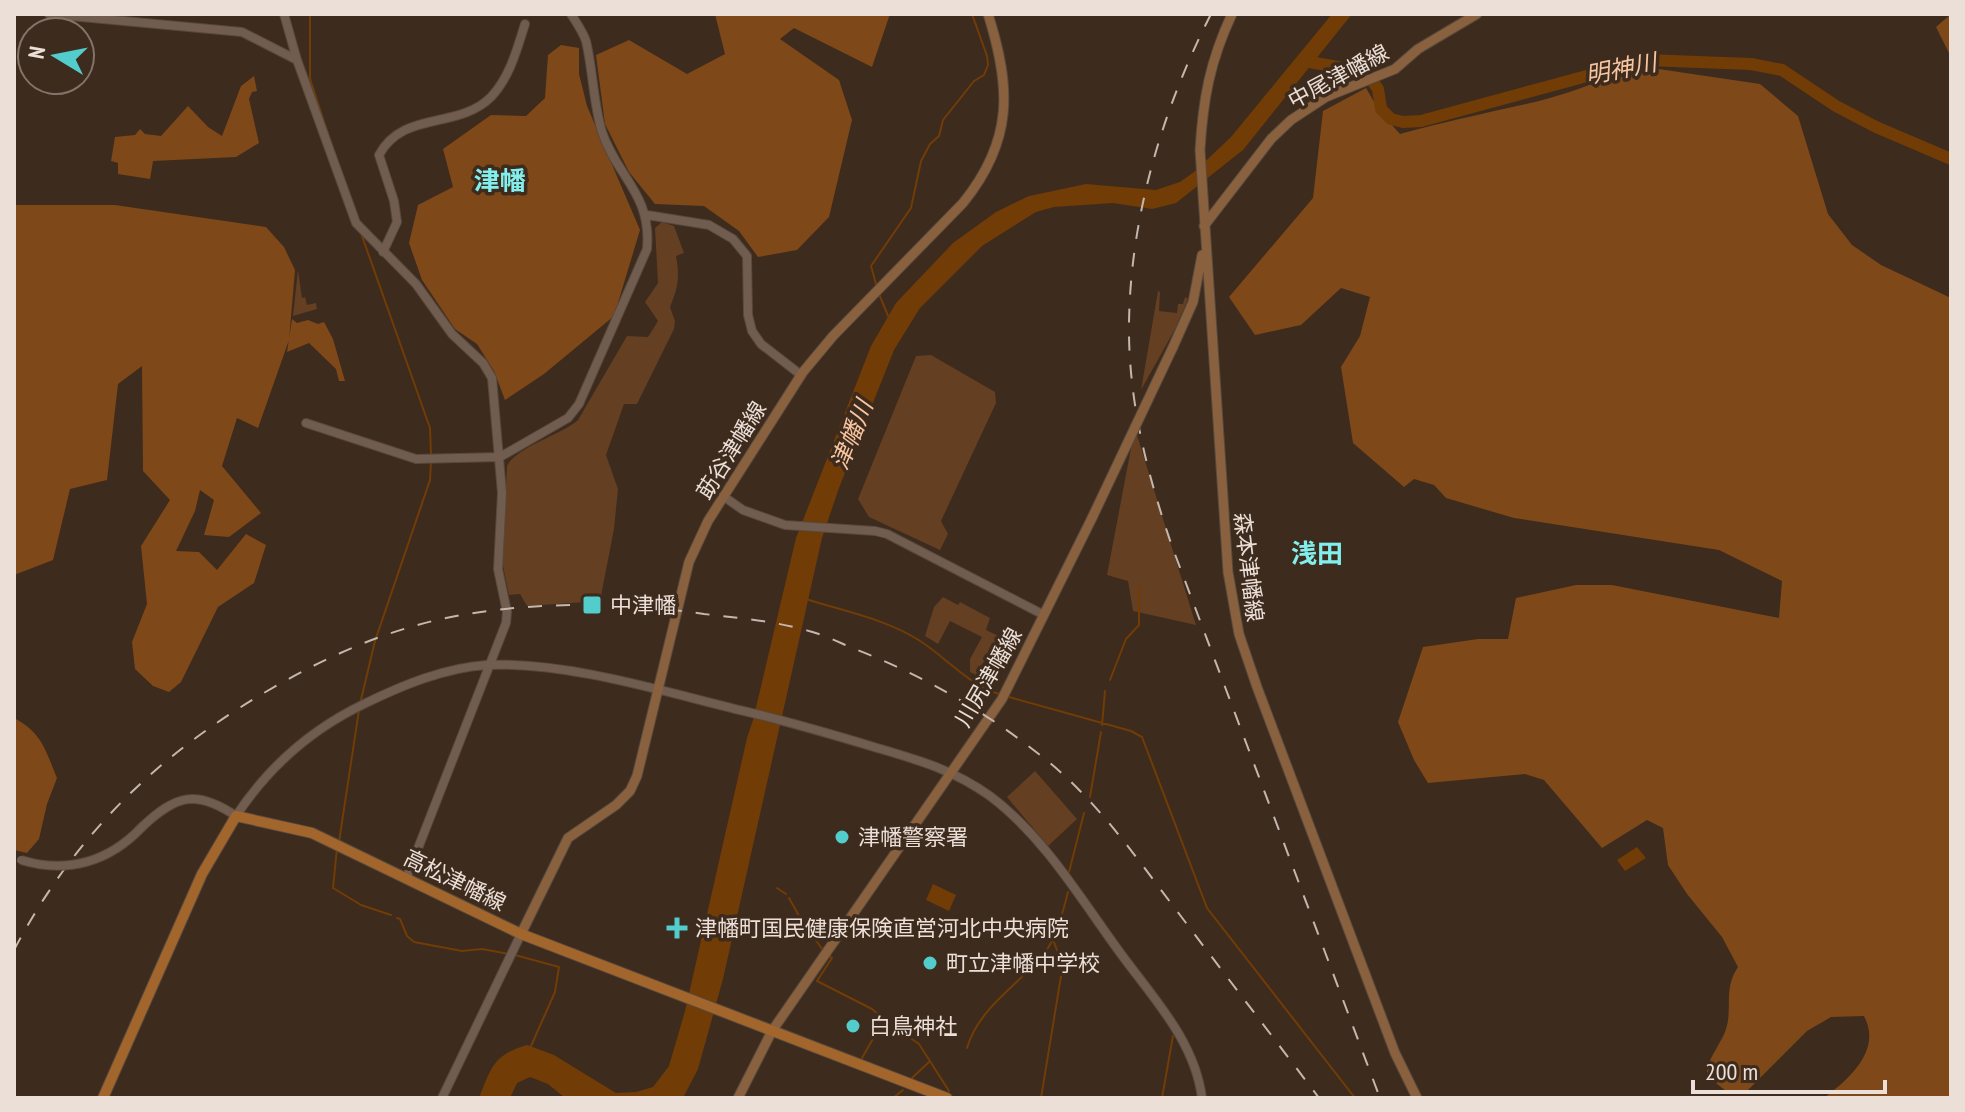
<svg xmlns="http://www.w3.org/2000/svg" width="1965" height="1112" font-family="'PT Sans Narrow','Noto Sans JP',sans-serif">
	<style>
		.green { fill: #643f22 }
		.forest { fill: #7f4818 }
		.water { fill: #713c05 }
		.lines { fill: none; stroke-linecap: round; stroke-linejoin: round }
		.stream { stroke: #713c05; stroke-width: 2 }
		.river { stroke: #713c05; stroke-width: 12 }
		.tertiary-casing { stroke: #57493d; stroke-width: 10 }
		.secondary-casing { stroke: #57493d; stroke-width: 11 }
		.primary-casing { stroke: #57493d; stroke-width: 12 }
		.tertiary { stroke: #715d4f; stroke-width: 8 }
		.secondary { stroke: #89613e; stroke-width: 9 }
		.primary { stroke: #a2652c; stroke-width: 10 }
		.rail { stroke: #c4b7ae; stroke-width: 2; stroke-dasharray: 14 14; stroke-linecap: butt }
		.tertiary-bridge-casing { stroke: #57493d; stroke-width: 10; stroke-linecap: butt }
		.secondary-bridge-casing { stroke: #57493d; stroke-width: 11; stroke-linecap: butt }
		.tertiary-bridge { stroke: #715d4f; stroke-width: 8 }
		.secondary-bridge { stroke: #89613e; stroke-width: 9 }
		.poi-dot { fill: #52cdcc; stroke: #3d2b1e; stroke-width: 3 }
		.labels { text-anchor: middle; stroke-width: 7; stroke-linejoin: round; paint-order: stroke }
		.street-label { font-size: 22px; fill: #ebdfd7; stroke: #3d2b1e }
		.poi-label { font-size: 22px; fill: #ebdfd7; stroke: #3d2b1e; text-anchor: start }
		.water-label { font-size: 24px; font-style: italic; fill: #f7c5a0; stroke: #3d2b1e }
		.quarter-label { font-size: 26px; font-weight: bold; fill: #83efed; stroke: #3d2b1e }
	</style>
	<rect width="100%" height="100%" fill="#3d2b1e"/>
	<path class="green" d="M662,222L674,226L684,253L676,256C680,277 678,288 670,307L675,321L674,329L637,404H624L606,455L618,489L614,529L600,601L527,606L520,594L509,595L502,561L507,466C516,447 561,435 578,420L627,336L648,337L658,321L645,302L658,283L655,228Z
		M298,270L302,298L305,297L307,305L316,303L317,309L293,316Z
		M1158,291L1160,292L1159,311L1177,313L1178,304H1183L1185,297L1188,299L1175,329L1141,390Z
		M931,355L995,392L996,403L941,521L948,534L940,550L869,517L858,499L916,356Z
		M1137,435L1196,625L1133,611L1128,581L1107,575L1132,443Z
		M943,597L958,605L960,602L990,618L986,630L1007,640L999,655L991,651L976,675L970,672V659L982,637L950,621L938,644L925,636L934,607Z
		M1035,771L1077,819L1048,846L1007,797Z"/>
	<path class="forest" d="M715,14H890L872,67L794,28L780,39L839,80L852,120L829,217L797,250L758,257L739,231L704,206L655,204L629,172L605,124L596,55L629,40L687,74L725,54Z
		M1951,14V57L1936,27Z
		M561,45L579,48V74L587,106L640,230L614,316L544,374L505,400L494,371L477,344L455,329L422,280L409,243L418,205L453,187L443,149L491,115L526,116L545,98L548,55Z
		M1645,67L1760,84L1798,116L1828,214L1852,245L1881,265L1951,298V1098H1824C1850,1078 1882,1050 1864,1016L1831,1017L1807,1031L1747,1091H1726L1707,1076C1706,1059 1721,1045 1726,1029C1733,1007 1723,989 1738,967L1722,937L1687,894L1668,865L1663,828L1647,820L1602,848L1544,780L1525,774L1428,783L1414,760L1398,722L1423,647L1478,639H1508L1516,598L1576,585H1612L1779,618L1782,581L1719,550L1514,518L1446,498L1434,485L1414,479L1404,487L1353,443L1341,367L1360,336L1370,297L1341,288L1301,325L1255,335L1229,297L1313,198L1323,111L1366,88L1380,112L1400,134C1446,121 1492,112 1539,101C1575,92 1609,76 1645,67Z
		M254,76L257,91L252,92L249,99L259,143L236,157L153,161L150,179L118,174V163L111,161L115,137L135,135L140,129L145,134L161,136L188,106L208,127L222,136L241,86Z
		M14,205H115L266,227L284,247L295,270L289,340L258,428L237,418L222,466L261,513L229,537L204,535L214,500L200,490L195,511L176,551L199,552L217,570L246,534L266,545L254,583L218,607L181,682L169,692L153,686L135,669L132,642L147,604L141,546L170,500L143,471L142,366L118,384L107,480L70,489L53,560L14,575Z
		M292,319L297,323L308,320L318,324L324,322L333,339L345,381H339L336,369L309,343L287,352Z
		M14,718C42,733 45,749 57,778L47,804L39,839L27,853L14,850Z"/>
	<path class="water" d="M1332,14H1352L1243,150L1176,203L1152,209L1113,203L1054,207L1036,212L982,246L920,308L894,350L839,488L822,538L723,979L698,1069L683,1098H565L548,1084L530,1077L517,1083L510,1098H479C491,1068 493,1055 527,1045L554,1055L616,1093L636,1092L653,1087L669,1066L685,1011L747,738L753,720L796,538L871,346L896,303L953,243L996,212L1029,196L1086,184L1156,190L1180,182L1194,172L1231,137Z
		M1637,847L1646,858L1625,871L1617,860Z
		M933,884L956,895L949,911L926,900Z"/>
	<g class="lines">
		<path class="stream" d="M310,14V79L333,149
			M362,236L430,428L431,455
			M876,284L871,266L911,208L921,161L930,144L939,136L943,120L974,81L984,75L988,65L987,56L972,14
			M879,294L889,318
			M806,599C843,611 885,619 917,639C945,656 967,684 999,694
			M1110,680L1126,639L1139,625V587
			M1009,697L1131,731L1142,737L1207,908L1355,1098
			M360,704L375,641L430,480L431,461
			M1102,725L1105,691
			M1090,797L1101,732
			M339,842L359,710
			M337,848L333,888L361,905L391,915
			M1069,872L1084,813
			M777,888L786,894
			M789,898L803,923L823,950
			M397,918L400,919L407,936L414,942L462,951L482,949L509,954
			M1054,942L1062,964
			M515,955L559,967L555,992L531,1046
			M830,957L832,958L817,981L872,1009L886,1021L883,1028L878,1030L862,1058
			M887,1022L919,1044L949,1091
			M967,1048C980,1005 1020,985 1046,951C1058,934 1063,911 1068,892
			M912,1078L929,1062
			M893,1098L903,1090
			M1041,1098L1062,970
			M1162,1098L1173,1036"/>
		<path class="river" d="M1304,61L1366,72L1378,89L1381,109L1391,119L1403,122L1421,121L1646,60L1751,64L1782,70L1836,106L1876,127L1951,159"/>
		<g class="tertiary-casing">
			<path id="tertiary" d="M49,14L242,32L297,60
				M284,14L297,60L356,223L416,284L452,334L483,363L492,378L502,493L498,569L507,612L506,623L406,879
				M647,215L709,225L733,239L747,256L748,315L752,331L761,344L801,375
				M383,252L397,222L394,201L379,155C403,110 458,130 491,97C510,77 517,49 525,24
				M306,423L416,459L500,457L568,418L579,404L647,249C652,194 617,177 602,132C593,102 593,70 586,41C583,32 576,22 571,14
				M723,496L743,510L785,525L875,531L887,534L1044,615
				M142,827C176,795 196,789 236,816C269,766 311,729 366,703C403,685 444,668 486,665C569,661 671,694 752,713C793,723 834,735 874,747C918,760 952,769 990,796C1046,838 1083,903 1124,958C1156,1001 1195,1043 1202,1098
				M442,1098L521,934"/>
		</g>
		<g class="secondary-casing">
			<path id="secondary" d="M1232,14C1210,61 1203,99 1200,150L1228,572L1239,634L1257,687L1395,1053L1417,1098
				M1204,226L1271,139L1291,120L1326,97L1395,69L1418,49L1477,14
				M1173,347L1193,302L1202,255
				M521,934L568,838L616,805L630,791L637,776L689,562L708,521L803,372L833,336L963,203C1014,140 1011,87 988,14
				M738,1098L772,1031L1002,699L1092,518"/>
		</g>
		<g class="primary-casing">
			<path id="primary" d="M103,1098L202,874L236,816L312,833L521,934L947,1098"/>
		</g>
		<use href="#tertiary" class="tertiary"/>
		<use href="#secondary" class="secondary"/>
		<use href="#primary" class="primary"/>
		<path class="rail" d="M1211,14C1161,112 1128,224 1129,335C1130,409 1149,480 1173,549L1380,1098
			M14,950C78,829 165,748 283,682C337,652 391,629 451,617C535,601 620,602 704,614C739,618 775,621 809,631C825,635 840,643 855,649C922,675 983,710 1040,755C1096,798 1137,859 1180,915C1226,976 1273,1037 1319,1098"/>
		<g class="tertiary-bridge-casing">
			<path id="tertiary-bridge" d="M21,860C67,874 109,862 142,827"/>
		</g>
		<g class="secondary-bridge-casing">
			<path id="secondary-bridge" d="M1092,518L1173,347"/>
		</g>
		<use href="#tertiary-bridge" class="tertiary-bridge"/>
		<use href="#secondary-bridge" class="secondary-bridge"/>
	</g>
	<g class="poi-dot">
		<rect x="582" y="595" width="20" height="20" rx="4"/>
		<circle cx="842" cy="837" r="8"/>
		<path d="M673 916h8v8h8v8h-8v8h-8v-8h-8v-8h8z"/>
		<circle cx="930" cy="963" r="8"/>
		<circle cx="853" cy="1026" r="8"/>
	</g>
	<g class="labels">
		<g class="street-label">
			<text transform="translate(1338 76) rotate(-28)" y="8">中尾津幡線</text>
			<text transform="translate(731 450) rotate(-58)" y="8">莇谷津幡線</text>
			<text transform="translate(1249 567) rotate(83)" y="8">森本津幡線</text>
			<text transform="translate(988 677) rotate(-60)" y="8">川尻津幡線</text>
			<text transform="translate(455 880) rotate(26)" y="8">高松津幡線</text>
		</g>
		<g class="poi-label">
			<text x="610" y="613">中津幡</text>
			<text x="858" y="845">津幡警察署</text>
			<text x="695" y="936">津幡町国民健康保険直営河北中央病院</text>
			<text x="946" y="971">町立津幡中学校</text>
			<text x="869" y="1034">白鳥神社</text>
		</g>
		<g class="water-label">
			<text transform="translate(1621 69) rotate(-11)" y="8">明神川</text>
			<text transform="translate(852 435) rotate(-68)" y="8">津幡川</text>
		</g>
		<g class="quarter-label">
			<text x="500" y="190">津幡</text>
			<text x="1317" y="563">浅田</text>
		</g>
	</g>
	<rect width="1965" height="1112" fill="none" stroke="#ebdfd7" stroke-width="32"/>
	<g transform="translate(56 56) rotate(280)"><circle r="38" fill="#3d2b1e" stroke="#837368" stroke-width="2"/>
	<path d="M0-6L14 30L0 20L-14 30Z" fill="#52cdcc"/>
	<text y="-12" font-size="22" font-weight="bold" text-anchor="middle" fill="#ebdfd7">N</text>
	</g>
	<path d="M1693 1080v12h192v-12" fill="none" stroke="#ebdfd7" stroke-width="4"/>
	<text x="1705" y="1080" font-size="24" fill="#ebdfd7" stroke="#3d2b1e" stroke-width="6" paint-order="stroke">200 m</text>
</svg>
